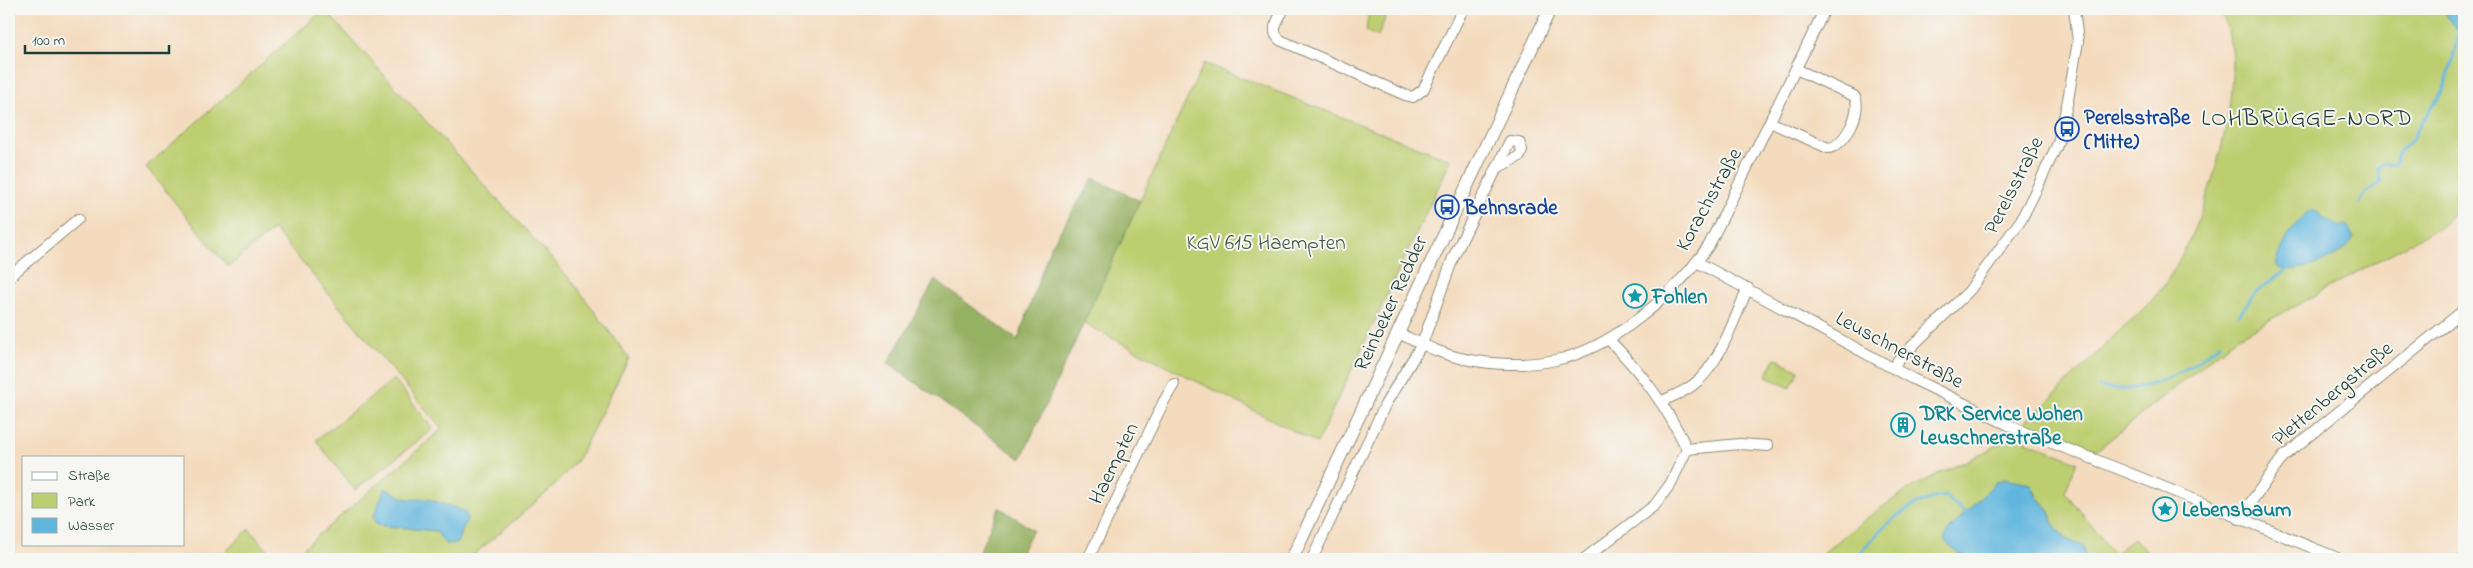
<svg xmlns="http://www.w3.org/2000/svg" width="2473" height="568" font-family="'Indie Flower',sans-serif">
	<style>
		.green { fill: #bdce70; stroke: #6e8652; fill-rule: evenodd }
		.forest { fill: #96b162; stroke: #5a774b }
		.water { fill: #61b6de; stroke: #407a89 }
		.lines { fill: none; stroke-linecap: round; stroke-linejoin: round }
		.stream { stroke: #61b6de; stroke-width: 3 }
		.minor-casing { stroke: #8a8c79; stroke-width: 12 }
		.major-casing { stroke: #8a8c79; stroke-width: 14 }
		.minor { stroke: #fff; stroke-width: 10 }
		.major { stroke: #fff; stroke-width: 12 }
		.labels { text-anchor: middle; stroke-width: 4; stroke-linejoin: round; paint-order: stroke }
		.transit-label { font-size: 21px; font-weight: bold; fill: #164399; stroke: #f6f6f2; text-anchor: start }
		.street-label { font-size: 21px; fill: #1f3d34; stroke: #f6f6f2 }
		.park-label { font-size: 21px; fill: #3f5a40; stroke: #f6f6f2 }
		.culture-label { font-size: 21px; font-weight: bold; fill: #0d838f; stroke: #f6f6f2; text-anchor: start }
		.quarter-label { font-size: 24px; letter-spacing: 1px; fill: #1f3d34; stroke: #f6f6f2 }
	</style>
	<rect width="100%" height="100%" fill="#f6f6f2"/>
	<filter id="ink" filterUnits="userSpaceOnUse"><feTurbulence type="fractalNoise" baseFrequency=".02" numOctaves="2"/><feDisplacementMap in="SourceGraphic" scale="10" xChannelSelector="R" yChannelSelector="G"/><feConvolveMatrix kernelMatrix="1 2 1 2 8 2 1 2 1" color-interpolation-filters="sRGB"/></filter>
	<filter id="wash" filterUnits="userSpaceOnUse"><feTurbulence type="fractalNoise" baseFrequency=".0096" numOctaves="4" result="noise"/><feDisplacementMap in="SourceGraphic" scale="20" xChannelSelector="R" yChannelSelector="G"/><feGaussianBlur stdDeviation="1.12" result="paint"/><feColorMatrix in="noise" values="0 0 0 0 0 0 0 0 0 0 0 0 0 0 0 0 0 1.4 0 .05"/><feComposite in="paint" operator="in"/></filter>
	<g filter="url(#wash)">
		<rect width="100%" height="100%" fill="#f4dbbe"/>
		<path class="green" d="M324,9L571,280L629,358L578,459L552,488L469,559H295L293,557L442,429L274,229L228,267L146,167ZM385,489L406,499L457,543L436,531L377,525Z
			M2219,9H2464V202L2445,224L2235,339L2097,450L2024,423C2056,395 2086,364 2116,334C2132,319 2152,303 2164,285C2204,229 2257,72 2219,9Z
			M1369,11L1386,15L1378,37L1366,31Z
			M1204,63L1451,160L1317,443L1083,323Z
			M1775,358L1799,370L1790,388L1766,376Z
			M394,379L433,429L355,490L316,440Z
			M2012,435L2077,462L2065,492L2114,554L2134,538L2151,556V559H2086L2083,546L2066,539L2052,522L2050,511L2037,497L2034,489L2025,483L2008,480L1995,483L1947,532L1956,552L1964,556V559H1816C1849,532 1883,503 1921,483C1951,466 1984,456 2012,435Z
			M249,529L275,559H218Z"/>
		<path class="forest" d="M1093,178L1140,201L1021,459L888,363L935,280L1018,340L1050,248Z
			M999,507L1033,530L1018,559H976Z"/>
		<path class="water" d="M2442,9H2464V31L2455,29Z
			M2312,210L2319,213L2322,218L2340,226L2347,225L2354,238C2343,257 2300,275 2279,268L2276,265C2282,245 2294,220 2312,210Z
			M2003,479L2031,484L2037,497L2050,512L2052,522L2066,539L2083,546L2086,559H1964V556L1956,552L1944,540L1947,532L1995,483Z
			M385,488L406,499H428L465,511L467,519L457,543L445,544L436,531L377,525L373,518Z"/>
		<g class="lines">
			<path class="stream" d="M2360,203L2365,194L2381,182L2378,169L2383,163L2393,165L2396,162C2395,148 2410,147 2415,135C2422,118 2434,107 2443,90C2451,73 2455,49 2459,30L2464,22
				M2239,315L2254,294L2289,268
				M2099,387C2143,397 2189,372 2220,343
				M1856,559C1877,530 1907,501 1945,496L1966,513"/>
		</g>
	</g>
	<g filter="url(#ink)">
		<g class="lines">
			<g class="minor-casing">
				<path id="minor" d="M1284,9C1278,20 1269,30 1280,40L1405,95L1413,97L1423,90L1463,9
					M1770,122L1828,148C1844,148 1864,109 1854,96L1796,69
					M1697,262L1911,378L2021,431L2119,469L2340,559
					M9,277L78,219
					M1398,333C1420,343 1442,355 1465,359C1494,365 1528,366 1556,360C1614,348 1677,292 1709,245L1825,9
					M1894,368L1898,360L1969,291L2021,220L2039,184L2058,143L2068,100L2078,41L2074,9
					M1662,401C1673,396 1684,392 1693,385C1719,367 1735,316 1748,288
					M1687,449L1740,444L1768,446
					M2239,519L2283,457L2464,310
					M1088,559L1164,401L1174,384
					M1312,559L1386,403L1422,344L1453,258L1510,141L1519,142L1522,150L1520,156L1499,167L1493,173
					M1584,559L1655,505L1671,483L1687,449C1666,405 1642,373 1608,339"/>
			</g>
			<g class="major-casing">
				<path id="major" d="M1292,559L1550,9"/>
			</g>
			<use href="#minor" class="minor"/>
			<use href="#major" class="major"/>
		</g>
	</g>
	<defs>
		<g id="bus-ring" transform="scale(1.25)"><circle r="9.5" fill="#f6f6f2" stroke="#1a4fb4" stroke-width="1.5"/><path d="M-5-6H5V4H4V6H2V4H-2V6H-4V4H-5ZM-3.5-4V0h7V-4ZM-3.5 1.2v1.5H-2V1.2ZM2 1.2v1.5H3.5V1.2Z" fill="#1a4fb4"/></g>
		<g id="sight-ring" transform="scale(1.25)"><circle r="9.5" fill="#f6f6f2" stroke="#0f9aa8" stroke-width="1.5"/><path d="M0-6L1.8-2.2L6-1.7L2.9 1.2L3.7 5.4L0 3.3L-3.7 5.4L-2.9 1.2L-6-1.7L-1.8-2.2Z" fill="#0f9aa8"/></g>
		<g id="building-ring" transform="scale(1.25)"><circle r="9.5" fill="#f6f6f2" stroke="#0f9aa8" stroke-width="1.5"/><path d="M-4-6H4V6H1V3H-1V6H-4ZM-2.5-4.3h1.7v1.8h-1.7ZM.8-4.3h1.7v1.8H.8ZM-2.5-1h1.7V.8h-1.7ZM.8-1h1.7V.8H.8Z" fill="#0f9aa8"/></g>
	</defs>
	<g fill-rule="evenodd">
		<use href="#bus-ring" x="2067" y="129"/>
		<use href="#bus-ring" x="1447" y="207"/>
		<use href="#sight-ring" x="1635" y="296"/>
		<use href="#building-ring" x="1903" y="425"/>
		<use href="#sight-ring" x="2165" y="509"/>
	</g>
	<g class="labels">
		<g class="transit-label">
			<text x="2084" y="124">Perelsstraße<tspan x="2084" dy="24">(Mitte)</tspan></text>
			<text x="1464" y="214">Behnsrade</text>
		</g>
		<g class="street-label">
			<text transform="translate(2013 185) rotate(-63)" y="7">Perelsstraße</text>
			<text transform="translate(1708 199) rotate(-61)" y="7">Korachstraße</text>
			<text transform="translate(1390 303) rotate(-65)" y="7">Reinbeker Redder</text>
			<text transform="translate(1900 349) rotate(28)" y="7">Leuschnerstraße</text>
			<text transform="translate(2332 393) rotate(-40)" y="7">Plettenbergstraße</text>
			<text transform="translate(1113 463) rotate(-64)" y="7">Haempten</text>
		</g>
		<g class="park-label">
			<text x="1266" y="249">KGV 615 Haempten</text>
		</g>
		<g class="culture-label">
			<text x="1652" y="303">Fohlen</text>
			<text x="1920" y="420">DRK Service Wohen<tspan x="1920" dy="24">Leuschnerstraße</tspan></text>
			<text x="2182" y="516">Lebensbaum</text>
		</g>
		<g class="quarter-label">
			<text x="2307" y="125">LOHBRÜGGE-NORD</text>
		</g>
	</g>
	<rect width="2473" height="568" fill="none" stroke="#f6f6f2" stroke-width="30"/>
	<rect x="22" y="456" width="162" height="90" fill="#f6f6f2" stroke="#a0aca6"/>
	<rect x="32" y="472" width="25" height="8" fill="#ffffff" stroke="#a0aca6"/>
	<text x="68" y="480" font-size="15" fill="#1f3d34">Straße</text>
	<rect x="32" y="493" width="25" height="15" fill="#bdce70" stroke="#a0aca6"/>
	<text x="68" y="506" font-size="15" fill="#1f3d34">Park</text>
	<rect x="32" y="518" width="25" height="15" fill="#61b6de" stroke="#a0aca6"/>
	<text x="68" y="530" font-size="15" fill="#1f3d34">Wasser</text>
	<path d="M25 45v8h144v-8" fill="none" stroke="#1f3d34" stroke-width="2.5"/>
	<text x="32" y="45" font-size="15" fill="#1f3d34" stroke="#f6f6f2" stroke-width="4" paint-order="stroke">100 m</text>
</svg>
